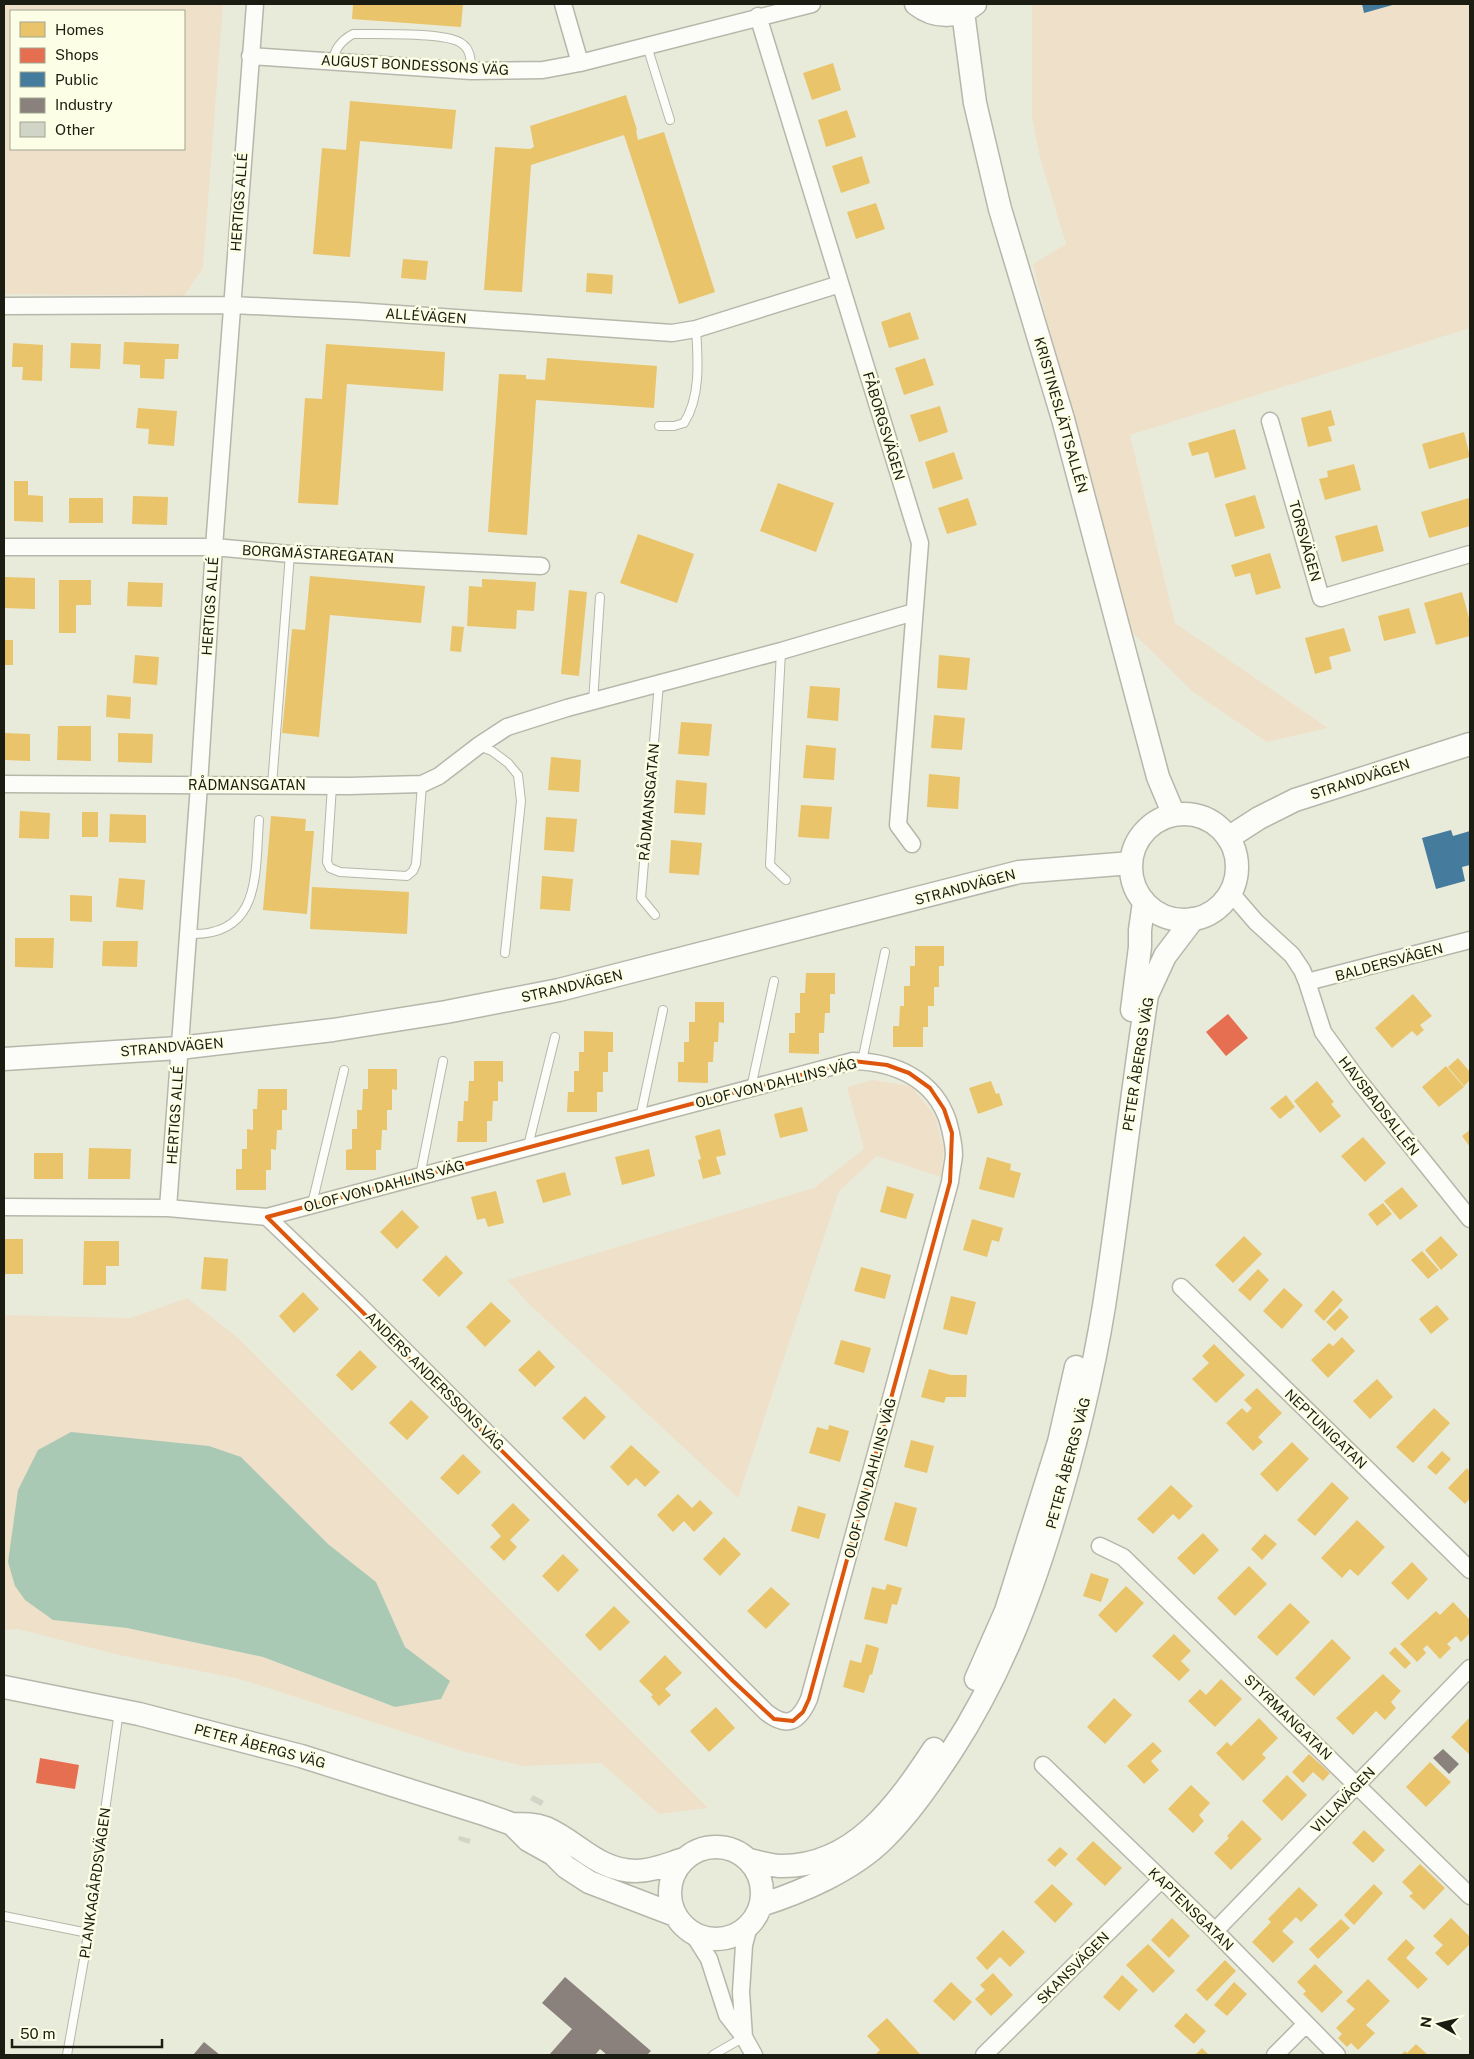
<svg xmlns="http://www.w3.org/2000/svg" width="1474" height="2059" font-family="'Public Sans',sans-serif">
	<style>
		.green { fill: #efe0ca; fill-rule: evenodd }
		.water { fill: #a9c9b4 }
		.homes { fill: #e9c46a }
		.shops { fill: #e76f51 }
		.public { fill: #457b9d }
		.industry { fill: #8a817c }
		.building { fill: #d0d5c8 }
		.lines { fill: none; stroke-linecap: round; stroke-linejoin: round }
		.lane-casing { stroke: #b6b7aa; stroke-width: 10 }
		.street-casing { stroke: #b6b7aa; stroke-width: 19 }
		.secondary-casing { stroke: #b6b7aa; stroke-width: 25 }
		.lane { stroke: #fcfcf9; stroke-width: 8 }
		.street { stroke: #fcfcf9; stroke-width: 16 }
		.secondary { stroke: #fcfcf9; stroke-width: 22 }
		.marked { fill: none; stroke: #de560c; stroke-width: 4; stroke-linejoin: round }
		.labels { text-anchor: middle; stroke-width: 5; stroke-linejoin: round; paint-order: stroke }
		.street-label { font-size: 14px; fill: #1c1d12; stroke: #fcffe5 }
	</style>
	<rect width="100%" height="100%" fill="#e9ebda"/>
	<path class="green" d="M4,4H223L203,268L184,296L4,294ZM11,11H184V149H11Z
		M1032,4H1470V328L1130,435L1175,623L1328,728L1267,742L1193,692L1126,626L1053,346L1033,264L1066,244L1040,158L1032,119Z
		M873,1080L911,1086L935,1116L944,1149L941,1177L877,1156L839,1191L738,1498L529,1304L507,1280L814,1188L864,1149L847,1087Z
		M187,1298L237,1337L708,1808L659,1814L601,1763L523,1766L462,1751L240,1679L119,1655L18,1629L4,1630V1315L131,1318ZM328,1544L376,1582L405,1647L449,1681L395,1707L263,1657L127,1628L53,1620Z"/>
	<path class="water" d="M71,1432L209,1446L241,1457L328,1544L376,1582L405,1647L450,1681L441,1699L395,1707L263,1657L127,1628L53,1620L25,1600L15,1586L8,1562L18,1490L38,1450Z"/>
	<path class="homes" d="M353,4H463L461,27L352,19Z
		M833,63L841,90L812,100L803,73Z
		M626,95L637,130L636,131L638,140L664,132L715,292L679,304L624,135L531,165L522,292L484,290L495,147L530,149L534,147L530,126Z
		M350,101L456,110L452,149L360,141L350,257L313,254L322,148L346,150Z
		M847,110L856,137L826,147L818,120Z
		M862,156L870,183L841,193L832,166Z
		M876,203L885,229L856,239L847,212Z
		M403,259L428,261L426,280L401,278Z
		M587,273L613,275L612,294L586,292Z
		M910,312L919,339L889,348L881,322Z
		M124,342L179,344L178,359H165L164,379L140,378V365L123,364Z
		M13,343L43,345L42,381L22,380L23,367H12Z
		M71,343L101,344L100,369L70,368Z
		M326,344L445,352L443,391L347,384L338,505L298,503L305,398L322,399Z
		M547,358L657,366L654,408L536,400L527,535L488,532L499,374L526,375V379L545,380Z
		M925,358L934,385L904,395L895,368Z
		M940,406L948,432L919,442L910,415Z
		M138,408L177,411L174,446L148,444L149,429L136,428Z
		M1331,410L1335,425L1328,427L1332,441L1308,447L1301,418Z
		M1235,429L1246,469L1215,478L1208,452L1192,456L1188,443Z
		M1464,432L1470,457L1429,469L1422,444Z
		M954,452L963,479L933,489L925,462Z
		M1354,464L1361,490L1325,500L1319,479L1328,477L1327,471Z
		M14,481H28V495L43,496V522L14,521Z
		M778,483L834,503L816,552L760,531Z
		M1255,495L1265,528L1235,537L1225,504Z
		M133,496L168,497L167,525L132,524Z
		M69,498H103V523H69Z
		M968,498L977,525L947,534L938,508Z
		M1469,498L1470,526L1429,538L1421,512Z
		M1377,525L1384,551L1342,562L1335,536Z
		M638,534L694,554L677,603L620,583Z
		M1270,553L1281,588L1256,595L1250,573L1235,577L1231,565Z
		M310,576L425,586L421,623L330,615L319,737L282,733L292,629L305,630Z
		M4,577L35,578V609L4,608Z
		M482,579L536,582L534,611L517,610L516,629L467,626L469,586L482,587Z
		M59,580H91V605H76V633H59Z
		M128,582L163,583L162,607L127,606Z
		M569,590L587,592L579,676L561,674Z
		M1462,592L1470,622V636L1436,645L1424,603Z
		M1409,608L1416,633L1384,641L1378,616Z
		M452,626L464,627L461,652L450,651Z
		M1344,628L1351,651L1329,657L1332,669L1315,674L1305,638Z
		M4,640H13V665H4Z
		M135,655L159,657L157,685L133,683Z
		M939,655L970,658L967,690L937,688Z
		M810,686L840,688L838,721L807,718Z
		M107,695L131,697L130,719L106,717Z
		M934,715L965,718L962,750L931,748Z
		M681,722L712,724L709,756L678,754Z
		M58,726H91V761L57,760Z
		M4,733L30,734V761L4,760Z
		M118,733L153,734L152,763L118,762Z
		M806,745L836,748L834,780L803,778Z
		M551,757L581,760L579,792L548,790Z
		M929,774L960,777L958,809L927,807Z
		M676,780L707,783L705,815L674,813Z
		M801,805L832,807L829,839L798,837Z
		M20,811L50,813L49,839L19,838Z
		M82,812H98V837H82Z
		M110,814L146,815V843L109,842Z
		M271,816L306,819L305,831H314L307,914L263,910Z
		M546,817L577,819L574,852L544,850Z
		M671,840L702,843L699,875L669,873Z
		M542,876L573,879L570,911L540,909Z
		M119,878L145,880L143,910L116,907Z
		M312,887L409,892L407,934L310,929Z
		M70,895L92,896V922L70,921Z
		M15,938H54L53,968L15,967Z
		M103,941H138L137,967L102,966Z
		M915,946H944V966H939V987H934V1006H928V1027H923V1047H893V1026H899L900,1006H904V986H910V966H915Z
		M806,973H835V994H830V1013H825L824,1033H819V1054L789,1053V1033H795V1013H800V993H805Z
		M1413,994L1432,1016L1420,1025L1424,1030L1417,1036L1412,1031L1392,1048L1375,1028Z
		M695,1002H724V1023L719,1022L718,1042H714L713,1062H708V1083L678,1082V1062H684V1042H689V1022H695Z
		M584,1031L613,1032V1052H608V1072H603V1092H597V1112H567L568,1092H574V1071H579V1052H584Z
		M1458,1058L1470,1072V1080L1464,1086L1448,1067Z
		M474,1061H503V1082L498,1081V1101H493L492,1121H487V1142H457L458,1121H463L464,1101H468L469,1081H474Z
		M1446,1066L1464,1087L1439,1107L1422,1087Z
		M368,1069H397V1090L392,1089V1110H387V1130H382L381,1150H376V1170H346V1150L352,1149V1129H357V1110H362L363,1089H368Z
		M991,1081L996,1094L999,1093L1003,1105L978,1114L969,1088Z
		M1317,1081L1334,1102L1331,1104L1341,1116L1320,1133L1294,1101Z
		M258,1089H287V1110H282V1130H277L276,1150L271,1149V1170H266V1190H236V1169H242V1149H247V1129L253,1130V1109H257Z
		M1286,1095L1295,1107L1280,1119L1270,1108Z
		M802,1107L808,1131L780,1138L774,1114Z
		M720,1129L726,1155L716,1157L721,1174L703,1179L698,1160L701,1159L695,1136Z
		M1470,1130V1147L1462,1136Z
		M1363,1137L1386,1163L1365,1182L1341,1156Z
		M89,1148L131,1149L130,1179H88Z
		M649,1149L655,1176L622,1185L615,1157Z
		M34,1153H63V1179H34Z
		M987,1157L1011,1164L1010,1170L1021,1173L1014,1198L979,1189Z
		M565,1172L571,1195L543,1203L536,1180Z
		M887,1186L914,1194L906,1219L880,1212Z
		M1402,1187L1418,1206L1400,1220L1384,1201Z
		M496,1191L504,1223L488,1227L485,1218L477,1220L471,1197Z
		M1383,1203L1392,1214L1377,1226L1368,1214Z
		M402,1210L419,1227L397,1249L380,1232Z
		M972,1219L1003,1228L999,1242L992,1240L987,1257L963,1250Z
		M1244,1236L1262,1254L1233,1283L1215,1265Z
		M1441,1236L1458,1255L1441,1270L1425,1250Z
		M4,1239H23V1274H4Z
		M84,1241H119V1266H106V1285H83Z
		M1422,1251L1439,1270L1428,1279L1411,1260Z
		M446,1255L463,1273L439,1297L422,1280Z
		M204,1257L228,1259L226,1291L201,1289Z
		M861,1267L891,1275L885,1299L854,1291Z
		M1258,1269L1269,1280L1250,1301L1238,1290Z
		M1284,1288L1303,1305L1282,1329L1263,1311Z
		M1333,1290L1343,1300L1324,1321L1314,1311Z
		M303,1292L319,1309L294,1333L279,1316Z
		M951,1296L976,1302L967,1335L943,1329Z
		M491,1302L511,1321L485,1347L466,1327Z
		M1437,1305L1449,1319L1431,1334L1419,1319Z
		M1340,1308L1349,1317L1335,1331L1326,1322Z
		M1342,1337L1355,1351L1328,1378L1311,1360L1329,1343L1333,1346Z
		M841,1340L871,1348L864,1373L834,1364Z
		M1214,1344L1245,1375L1216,1403L1192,1379L1209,1363L1202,1356Z
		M360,1350L377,1367L352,1391L336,1375Z
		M539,1350L555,1367L535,1387L518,1370Z
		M929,1369L951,1375H967L966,1397H946L944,1403L921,1397Z
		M1377,1379L1393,1397L1370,1419L1353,1401Z
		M1257,1388L1282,1413L1258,1437L1263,1442L1253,1451L1226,1423L1242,1408L1247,1413L1252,1408L1244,1400Z
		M585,1396L606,1417L584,1440L562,1418Z
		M411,1400L429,1417L407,1440L389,1423Z
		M1434,1408L1450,1423L1413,1463L1396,1447Z
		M829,1425L849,1431L840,1462L809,1453L817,1427L828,1430Z
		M911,1440L934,1446L927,1473L904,1467Z
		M1292,1442L1309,1459L1277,1492L1260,1474Z
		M631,1445L660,1472L645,1487L636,1478L628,1486L610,1467Z
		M1442,1451L1451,1459L1436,1475L1427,1467Z
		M463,1454L481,1472L458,1495L440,1478Z
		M1467,1468L1470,1472V1498L1465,1504L1448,1488Z
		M1332,1482L1349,1498L1315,1536L1297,1520Z
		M1171,1485L1193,1506L1179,1520L1173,1514L1153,1534L1137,1519Z
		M678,1494L692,1508L700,1500L713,1513L694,1532L684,1521L673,1532L657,1515Z
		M895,1502L917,1508L907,1547L884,1540Z
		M513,1503L530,1520L510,1540L517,1547L504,1561L490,1547L501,1536L491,1525Z
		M798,1506L826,1514L819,1539L791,1531Z
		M1357,1520L1385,1547L1358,1576L1350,1569L1342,1578L1321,1558Z
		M1203,1533L1219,1550L1194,1575L1177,1558Z
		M1265,1534L1277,1544L1262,1560L1251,1549Z
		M724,1537L741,1554L720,1576L703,1559Z
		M563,1554L579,1570L558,1592L542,1576Z
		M1412,1562L1428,1579L1408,1600L1391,1583Z
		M1249,1566L1267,1584L1235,1616L1217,1598Z
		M1091,1573L1109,1579L1101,1602L1083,1596Z
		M887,1584L902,1588L897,1605L892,1604L887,1624L864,1619L872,1587L885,1590Z
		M1126,1586L1144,1603L1116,1633L1098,1615Z
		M771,1587L790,1604L766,1629L747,1611Z
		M1453,1602L1470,1620V1633L1461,1642L1456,1636L1447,1644L1451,1648L1440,1659L1427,1645L1423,1649L1426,1653L1417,1662L1400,1644L1436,1611L1440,1615Z
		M1290,1603L1310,1622L1277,1656L1257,1637Z
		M614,1606L630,1622L600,1651L585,1635Z
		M1174,1634L1191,1651L1181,1661L1190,1670L1179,1681L1152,1656Z
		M1332,1639L1351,1658L1314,1696L1295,1678Z
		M866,1644L879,1648L872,1675L870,1674L864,1693L843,1687L850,1660L861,1663Z
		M1395,1647L1411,1663L1405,1669L1389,1653Z
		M665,1655L682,1673L665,1689L671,1695L659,1706L651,1697L653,1695L639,1681Z
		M1383,1674L1401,1691L1391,1702L1396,1708L1385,1720L1376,1711L1353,1735L1336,1718Z
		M1221,1679L1242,1699L1215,1727L1188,1701L1200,1689L1206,1695Z
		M1114,1698L1132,1715L1105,1744L1087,1727Z
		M716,1707L735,1728L709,1752L690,1731Z
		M1470,1717V1755L1451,1737Z
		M1259,1718L1278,1738L1262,1754L1266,1758L1243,1781L1216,1753L1227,1742L1231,1746Z
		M1153,1742L1162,1751L1151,1761L1159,1770L1144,1784L1127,1766Z
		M1309,1754L1330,1773L1323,1781L1313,1772L1303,1783L1292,1772Z
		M1430,1762L1451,1782L1426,1807L1406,1787Z
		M1287,1775L1307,1795L1282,1821L1262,1801Z
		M1191,1785L1210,1803L1199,1815L1204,1821L1193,1833L1168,1809Z
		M1242,1820L1262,1839L1231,1870L1214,1853L1229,1838L1227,1836Z
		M1364,1830L1385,1850L1373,1863L1352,1843Z
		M1093,1841L1122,1868L1105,1886L1076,1859Z
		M1060,1847L1068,1854L1055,1867L1047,1860Z
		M1420,1864L1445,1888L1424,1910L1409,1896L1413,1893L1402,1882Z
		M1052,1884L1073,1904L1055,1923L1034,1902Z
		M1374,1884L1383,1893L1354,1925L1344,1915Z
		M1299,1887L1318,1905L1301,1922L1296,1917L1282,1931L1294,1942L1273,1963L1252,1942L1271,1922L1268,1919Z
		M1172,1918L1190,1936L1169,1958L1151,1940Z
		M1451,1918L1470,1937V1944L1448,1966L1435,1953L1443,1945L1433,1936Z
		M1341,1919L1350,1928L1318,1959L1309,1949Z
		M1003,1930L1025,1952L1010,1967L1000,1957L987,1970L976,1958Z
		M1406,1939L1415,1948L1406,1958L1428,1979L1418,1989L1387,1959Z
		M1148,1944L1175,1971L1153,1993L1126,1965Z
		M1225,1960L1236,1971L1207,2001L1196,1990Z
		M1315,1964L1343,1992L1322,2013L1303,1994L1306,1991L1297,1982Z
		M993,1973L1013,1995L991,2016L975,1999L985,1990L980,1985Z
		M1122,1975L1138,1990L1119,2011L1103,1997Z
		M1368,1979L1390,2001L1366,2025L1375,2033L1358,2050L1351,2043L1347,2047L1338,2038L1342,2034L1336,2028L1355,2009L1346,2001Z
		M951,1982L972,2002L954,2021L933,2001Z
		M1234,1982L1247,1994L1227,2016L1214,2005Z
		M1186,2013L1206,2031L1194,2044L1174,2026Z
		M887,2018L920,2054L918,2055H875L880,2050L867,2036Z
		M1416,2044L1428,2055H1401L1405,2051L1407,2053Z
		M1202,2048L1209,2055H1195Z"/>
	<path class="shops" d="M1228,1014L1248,1038L1226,1056L1206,1032Z
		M40,1758L79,1765L75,1789L36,1783Z"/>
	<path class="public" d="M1362,4H1396L1364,13Z
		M1451,830L1453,836L1470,831V865L1462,867L1465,881L1436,889L1422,838Z"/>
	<path class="industry" d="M1443,1749L1459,1764L1449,1774L1433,1758Z
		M565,1977L651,2051L647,2055H607L600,2049L595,2055H549L572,2029L542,2003Z
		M204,2042L220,2055H193Z"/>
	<path class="building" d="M533,1795L544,1801L541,1806L530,1800Z
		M459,1836L471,1839L469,1844L458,1840Z"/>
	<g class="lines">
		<g class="lane-casing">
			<path id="lane" d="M647,46L670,120
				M333,62C334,48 342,40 353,34C375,34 447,32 461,43C471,49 471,61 471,71
				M659,426H674L684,423C701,397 698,359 696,329
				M781,651L770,865L786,880
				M593,702L600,597
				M479,746L492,751L508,763L518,775L521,801L505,953
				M272,785L290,554
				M332,786L327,862L330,868L340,872L407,876L413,871L416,864L422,784
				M655,915L641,898L659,683
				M188,934C262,937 255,873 259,820
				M862,1061L885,952
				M751,1088L774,981
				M640,1118L663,1010
				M528,1146L555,1037
				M420,1176L443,1061
				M312,1204L344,1070
				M4,1916L88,1933
				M67,2055L85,1954L119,1711
				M713,2055L744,2037"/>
		</g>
		<g class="street-casing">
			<path id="street" d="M563,4L580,63
				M758,16L920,543L898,825L912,844
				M250,56L471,71L543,70L580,63L812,4
				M4,306L232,305L356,311L672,333L696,329L840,284
				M1270,421L1321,598L1470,554
				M4,547H214L290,554L541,566
				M4,784L349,786L422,784L439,776L478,746L507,727L567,708L781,651L914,612
				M1230,892L1256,922L1292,955L1302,970L1307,982L1323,1032L1358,1080L1470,1219
				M1307,982L1470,940
				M4,1207L168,1208L267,1217L356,1302L766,1712C787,1729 799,1722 809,1699L950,1182C951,1173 953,1164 954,1155C954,1143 951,1132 948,1121C934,1079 895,1062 853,1061L267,1217
				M168,1208L199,785L214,547L255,4
				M1181,1287L1470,1570
				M1100,1546L1123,1557L1470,1896
				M1043,1765L1215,1931L1337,2055
				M749,1926L744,1945L741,1992L744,2037L754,2055
				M1215,1931L1470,1668
				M692,1932L709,1959L727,2015L744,2037
				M984,2055L1161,1880
				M1275,2055L1306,2024"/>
		</g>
		<g class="secondary-casing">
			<path id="secondary" d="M916,4C934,18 957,19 975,4
				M963,12L975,103L1000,209L1063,419L1158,777L1174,815
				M1131 867a53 53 0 1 1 106 0a53 53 0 1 1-106 0Z
				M1228,838L1259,818L1295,800L1470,744
				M1132,1010L1140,947V930L1144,902
				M4,1059L179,1048L333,1030L446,1012L559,990L1019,872L1131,863
				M976,1679L1006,1611L1059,1442L1076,1367
				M4,1687L139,1714L301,1756L481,1813L512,1824L528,1840L553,1854L566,1867L589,1882L675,1915
				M512,1824C524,1824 535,1824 546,1828C578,1842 598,1871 636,1871C653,1871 668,1864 684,1859
				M670 1893a46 46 0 1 1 92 0a46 46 0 1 1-92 0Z
				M749,1860C758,1862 769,1865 779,1866C853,1868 897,1805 934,1749
				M761,1905C802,1892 853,1870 884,1839C910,1813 931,1782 951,1752C998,1680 1027,1606 1052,1524C1074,1452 1092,1380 1104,1306C1120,1202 1131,1098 1147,995L1165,956L1193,919"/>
		</g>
		<use href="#lane" class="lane"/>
		<use href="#street" class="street"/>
		<use href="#secondary" class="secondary"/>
	</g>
	<path class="marked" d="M853,1061L887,1065L909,1073L930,1088L944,1109L952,1133L950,1182L809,1699L803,1712L793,1721L774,1719L733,1681L267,1217Z"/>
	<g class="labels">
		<g class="street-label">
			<text transform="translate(415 65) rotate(3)" y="5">AUGUST BONDESSONS VÄG</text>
			<text transform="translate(239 202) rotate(-86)" y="5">HERTIGS ALLÉ</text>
			<text transform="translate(426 316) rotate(4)" y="5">ALLÉVÄGEN</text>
			<text transform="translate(1061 415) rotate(74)" y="5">KRISTINESLÄTTSALLÉN</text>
			<text transform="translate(884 426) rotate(73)" y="5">FÅBORGSVÄGEN</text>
			<text transform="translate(1305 541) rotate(74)" y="5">TORSVÄGEN</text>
			<text transform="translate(318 554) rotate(3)" y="5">BORGMÄSTAREGATAN</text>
			<text transform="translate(210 606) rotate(-86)" y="5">HERTIGS ALLÉ</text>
			<text transform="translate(1360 779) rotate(-18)" y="5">STRANDVÄGEN</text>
			<text x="247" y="790">RÅDMANSGATAN</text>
			<text transform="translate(649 802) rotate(-85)" y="5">RÅDMANSGATAN</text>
			<text transform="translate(965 887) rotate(-15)" y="5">STRANDVÄGEN</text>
			<text transform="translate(1389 962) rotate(-15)" y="5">BALDERSVÄGEN</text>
			<text transform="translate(572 986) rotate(-13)" y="5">STRANDVÄGEN</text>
			<text transform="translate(172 1047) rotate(-5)" y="5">STRANDVÄGEN</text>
			<text transform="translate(1138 1064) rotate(-81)" y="5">PETER ÅBERGS VÄG</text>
			<text transform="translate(776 1083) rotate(-14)" y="5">OLOF VON DAHLINS VÄG</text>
			<text transform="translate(1379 1106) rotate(52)" y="5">HAVSBADSALLÉN</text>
			<text transform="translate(175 1115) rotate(-86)" y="5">HERTIGS ALLÉ</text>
			<text transform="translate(384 1186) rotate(-15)" y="5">OLOF VON DAHLINS VÄG</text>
			<text transform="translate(435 1381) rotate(45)" y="5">ANDERS ANDERSSONS VÄG</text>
			<text transform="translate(1326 1429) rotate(44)" y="5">NEPTUNIGATAN</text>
			<text transform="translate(1068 1463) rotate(-75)" y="5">PETER ÅBERGS VÄG</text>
			<text transform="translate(870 1478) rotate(-75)" y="5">OLOF VON DAHLINS VÄG</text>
			<text transform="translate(1288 1717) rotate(44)" y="5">STYRMANGATAN</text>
			<text transform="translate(260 1746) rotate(15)" y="5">PETER ÅBERGS VÄG</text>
			<text transform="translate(1343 1800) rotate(-46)" y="5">VILLAVÄGEN</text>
			<text transform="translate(95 1883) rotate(-82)" y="5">PLANKAGÅRDSVÄGEN</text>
			<text transform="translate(1191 1909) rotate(44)" y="5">KAPTENSGATAN</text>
			<text transform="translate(1073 1968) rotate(-45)" y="5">SKANSVÄGEN</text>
		</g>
	</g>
	<rect width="1474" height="2059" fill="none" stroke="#1c1d12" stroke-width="10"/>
	<rect x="10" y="10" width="175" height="140" fill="#fcffe5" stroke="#a2a591"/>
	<rect x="20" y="22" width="25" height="15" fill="#e9c46a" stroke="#a2a591"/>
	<text x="55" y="35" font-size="15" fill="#1c1d12">Homes</text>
	<rect x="20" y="48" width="25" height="15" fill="#e76f51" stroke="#a2a591"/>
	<text x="55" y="60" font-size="15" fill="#1c1d12">Shops</text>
	<rect x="20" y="72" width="25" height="15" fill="#457b9d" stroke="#a2a591"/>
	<text x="55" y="85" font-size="15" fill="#1c1d12">Public</text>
	<rect x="20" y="98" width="25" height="15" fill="#8a817c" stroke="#a2a591"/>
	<text x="55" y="110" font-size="15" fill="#1c1d12">Industry</text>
	<rect x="20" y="122" width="25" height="15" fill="#d0d5c8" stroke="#a2a591"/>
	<text x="55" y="135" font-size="15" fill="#1c1d12">Other</text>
	<g transform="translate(1439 2024) rotate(278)" stroke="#fcffe5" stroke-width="4" paint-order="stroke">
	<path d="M0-4L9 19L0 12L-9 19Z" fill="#1c1d12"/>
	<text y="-8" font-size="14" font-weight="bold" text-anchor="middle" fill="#1c1d12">N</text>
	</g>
	<path d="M12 2039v8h150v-8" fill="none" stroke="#1c1d12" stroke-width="2.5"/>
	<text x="20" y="2039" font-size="15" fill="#1c1d12" stroke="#fcffe5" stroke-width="4" paint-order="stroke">50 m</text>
</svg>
